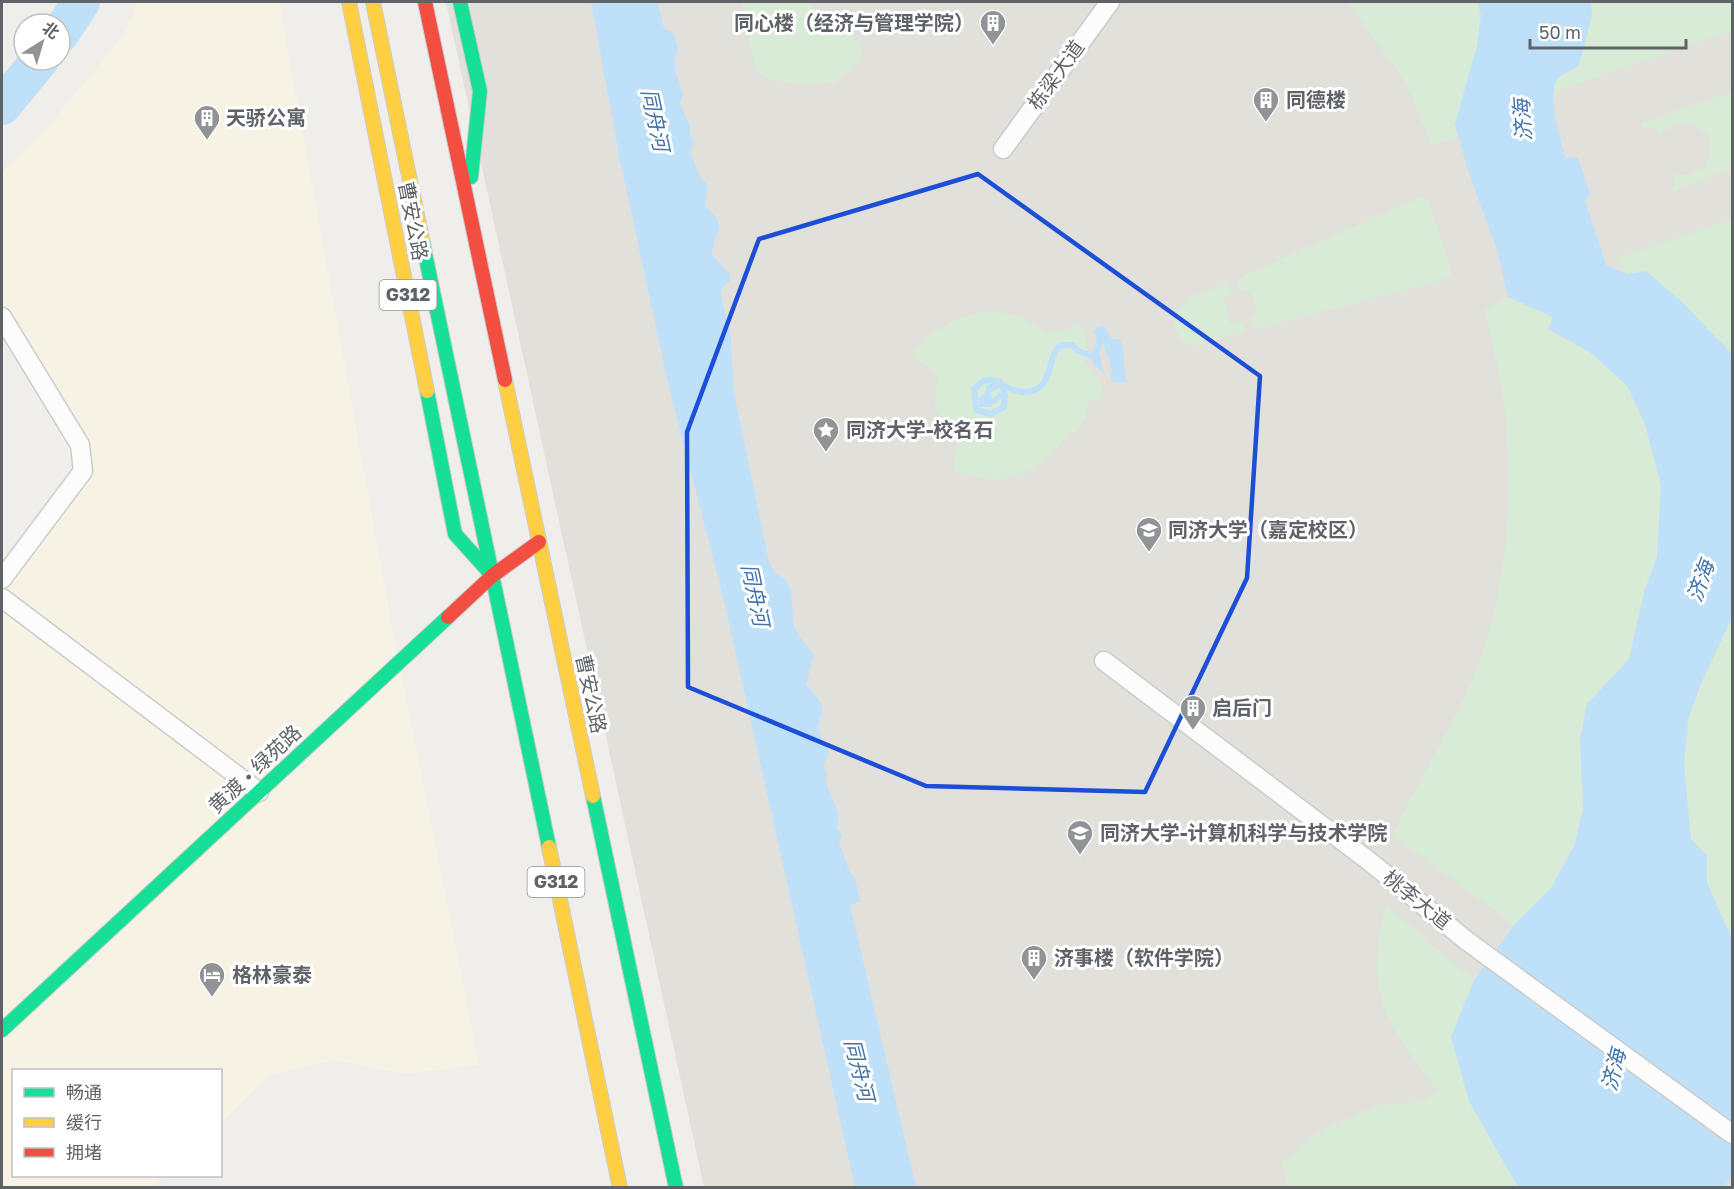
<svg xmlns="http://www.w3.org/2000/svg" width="1734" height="1189" font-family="'Golos Text','Noto Sans SC',sans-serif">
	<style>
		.commercial { fill: #f7f3e4 }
		.education { fill: #e2e0da }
		.green { fill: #d8ebd6 }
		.water { fill: #bfe0f9 }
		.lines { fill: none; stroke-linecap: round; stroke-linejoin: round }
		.stream { stroke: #bfe0f9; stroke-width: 6 }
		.river { stroke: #bfe0f9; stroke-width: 38 }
		.street-casing { stroke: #cbcccc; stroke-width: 21 }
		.fast-casing { stroke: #cacacb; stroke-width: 16 }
		.slow-casing { stroke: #cacacb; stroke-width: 16 }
		.jam-casing { stroke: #cacacb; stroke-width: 16 }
		.street { stroke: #fdfcfc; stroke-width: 18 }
		.fast { stroke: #16e098; stroke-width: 14 }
		.slow { stroke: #ffcf43; stroke-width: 14 }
		.jam { stroke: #f24e42; stroke-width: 14 }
		.marked { fill: none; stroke: #1d4ed8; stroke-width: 4.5; stroke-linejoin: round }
		.labels { text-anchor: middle; stroke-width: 6; stroke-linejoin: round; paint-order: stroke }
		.shield { fill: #fff; stroke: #8f9295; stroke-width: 1.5 }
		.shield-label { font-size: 18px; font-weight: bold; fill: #5f6368 }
		.poi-label { font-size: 20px; font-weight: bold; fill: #5f6368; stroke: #fff; text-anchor: start }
		.street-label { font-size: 20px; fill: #5f6368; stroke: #fff }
		.water-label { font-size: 21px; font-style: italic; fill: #4174aa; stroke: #fff }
	</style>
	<rect width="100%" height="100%" fill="#efeeea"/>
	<path class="commercial" d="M137,2H279L390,616L479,1065L404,1074L334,1060L271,1075L221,1122L220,1070H14V1176H164L152,1187L2,1188V578L75,475L72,458L2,328V172L55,118L124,35Z"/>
	<path class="education" d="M446,2H1732V1187H704Z"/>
	<path class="green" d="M742,2H807L857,40L862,49V58L834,83C815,83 769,88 758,70C751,59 745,17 742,2Z
		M1348,2H1478C1486,42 1466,86 1455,124L1458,137L1432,145L1406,83Z
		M1591,2H1732V31L1553,92L1558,78L1579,66L1592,15Z
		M1732,92V169L1673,191L1674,175H1687L1705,167C1725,135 1688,107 1660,135L1656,129L1643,128L1642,123Z
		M1422,196L1429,201L1451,271L1449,278L1254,330L1250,318L1258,315L1249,290L1241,292L1237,279Z
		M1732,219V354L1681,301L1627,274L1617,258Z
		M1228,283L1233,294L1223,298L1231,325L1242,321L1245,331L1197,346C1188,346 1181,343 1178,335C1162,299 1202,294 1228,283Z
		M1508,297L1553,317L1548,330L1590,352L1627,385L1645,424L1661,485L1657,557L1644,592L1630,659L1587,704L1580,739L1583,808L1575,844L1551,888L1514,925L1393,835C1416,784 1447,737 1470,685C1508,598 1514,497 1504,403C1500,372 1491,340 1485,310Z
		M998,311L1023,318L1046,333L1071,330L1072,324L1081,325L1087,335L1085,364L1099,379L1104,392L1096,402L1088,399L1086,417L1076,433H1067C1040,479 1001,487 953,471L958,442L937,412L935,403L938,374L911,356C933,326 962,313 998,311Z
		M1732,618V939L1707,883V856L1691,839L1684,766L1688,720L1702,681Z
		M1386,905L1474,980L1451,1037L1469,1101L1518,1187H1288L1282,1163L1314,1135L1375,1106L1421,1101L1437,1091C1386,1020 1362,995 1386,905Z"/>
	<path class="water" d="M591,2H658L664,29L673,31L678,50L675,59L676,73L683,94L680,104L690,125V135L694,144L690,152L700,177L708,185L705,206C732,229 712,232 712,255L730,274V281L722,288L721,297L731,336L733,388L769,562L775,573L786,580L791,589L794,628L814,655L806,685C820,702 828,702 817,726L829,753L823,766L827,772C822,793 844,804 837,828L842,835L839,846L843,852L849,871L855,878L860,902L850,905L916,1187H855L724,601L668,383L620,160Z
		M1478,2H1591L1592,15L1579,66C1573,69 1563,73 1558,78C1546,92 1561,142 1566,158L1578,157L1590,194L1585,200L1606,265L1627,274L1646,271L1681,301L1732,354V618L1702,681L1688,720L1684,766L1691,839L1707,856V883L1732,939V1177L1722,1188L1518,1187L1469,1101L1451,1037L1474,980L1514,925L1551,888L1575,844L1583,808L1580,739L1587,704L1629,659L1644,592L1657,557L1661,485L1645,424L1627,386L1590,352L1548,329L1553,317L1508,297L1497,250L1468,171L1455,124L1477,46L1481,15Z
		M1103,325L1112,339H1119C1128,353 1121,366 1127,382H1112L1110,373L1113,372L1103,343L1099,351L1104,373L1094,365L1092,356L1097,338L1093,330Z
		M1000,382L1004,386L990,393L994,401L991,407H980L978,398L985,394L987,385Z"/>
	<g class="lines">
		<path class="stream" d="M990,380L1000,382L1005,394L1004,407L991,414L976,410L974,389L983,381Z
			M1004,386C1010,388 1016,391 1022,392C1057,393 1045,353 1062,345H1072L1078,351L1092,356
			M994,401L1000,396L1003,397"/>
		<path class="river" d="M60,34L81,2
			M2,106L40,60"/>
		<g class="street-casing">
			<path id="street" d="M1003,149L1110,2
				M2,317L80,445L83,471L2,579
				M2,598L259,792
				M1104,661L1369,861L1467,941L1732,1134"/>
		</g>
		<g class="fast-casing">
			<path id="fast" d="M460,2L480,91L471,177
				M423,244L549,847
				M427,391L455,534L491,574
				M593,796L676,1188
				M2,1030L448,617"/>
		</g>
		<g class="slow-casing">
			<path id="slow" d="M349,2L427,391
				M373,2L423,244
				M505,380L593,796
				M549,847L620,1188"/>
		</g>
		<g class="jam-casing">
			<path id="jam" d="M425,2L505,380
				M448,617L492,576L539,542"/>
		</g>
		<use href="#street" class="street"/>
		<use href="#fast" class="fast"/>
		<use href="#slow" class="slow"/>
		<use href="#jam" class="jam"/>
	</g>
	<path class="marked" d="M978,174L1260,376L1247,578L1145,792L926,786L688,687L687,432L759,239Z"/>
	<defs>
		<g id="building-pin" transform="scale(1.35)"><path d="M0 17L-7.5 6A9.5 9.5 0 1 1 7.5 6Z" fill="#919496" stroke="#fff"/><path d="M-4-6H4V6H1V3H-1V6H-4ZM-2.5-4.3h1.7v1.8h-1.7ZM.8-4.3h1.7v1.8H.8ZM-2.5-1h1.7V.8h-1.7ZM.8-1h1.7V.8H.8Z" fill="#fff"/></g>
		<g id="sight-pin" transform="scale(1.35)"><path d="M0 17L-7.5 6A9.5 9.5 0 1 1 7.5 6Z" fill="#919496" stroke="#fff"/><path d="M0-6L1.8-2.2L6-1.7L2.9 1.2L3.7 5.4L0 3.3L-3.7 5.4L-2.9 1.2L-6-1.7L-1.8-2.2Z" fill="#fff"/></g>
		<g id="university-pin" transform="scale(1.35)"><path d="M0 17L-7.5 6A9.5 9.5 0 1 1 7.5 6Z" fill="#919496" stroke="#fff"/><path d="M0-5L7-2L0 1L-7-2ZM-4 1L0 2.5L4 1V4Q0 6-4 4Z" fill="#fff"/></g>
		<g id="hotel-pin" transform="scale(1.35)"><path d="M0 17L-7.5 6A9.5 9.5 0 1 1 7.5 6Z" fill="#919496" stroke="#fff"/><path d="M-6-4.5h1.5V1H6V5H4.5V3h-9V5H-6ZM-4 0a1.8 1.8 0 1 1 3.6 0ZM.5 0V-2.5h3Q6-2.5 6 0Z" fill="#fff"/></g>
	</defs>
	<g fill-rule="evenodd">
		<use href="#building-pin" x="993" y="23"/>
		<use href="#building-pin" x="1266" y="100"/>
		<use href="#building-pin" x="207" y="118"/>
		<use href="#sight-pin" x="826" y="430"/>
		<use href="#university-pin" x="1149" y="530"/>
		<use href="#building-pin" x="1193" y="708"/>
		<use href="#university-pin" x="1080" y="833"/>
		<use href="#building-pin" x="1034" y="958"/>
		<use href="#hotel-pin" x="212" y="975"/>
	</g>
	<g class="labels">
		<g class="shield">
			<rect x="379.5" y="280" width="57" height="30" rx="4.5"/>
			<rect x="527.5" y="867" width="57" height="30" rx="4.5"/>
		</g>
		<g class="shield-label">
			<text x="408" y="301">G312</text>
			<text x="556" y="888">G312</text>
		</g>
		<g class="poi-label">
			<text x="974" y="30" text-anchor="end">同心楼（经济与管理学院）</text>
			<text x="1286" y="107">同德楼</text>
			<text x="226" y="125">天骄公寓</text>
			<text x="846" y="437">同济大学-校名石</text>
			<text x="1168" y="537">同济大学（嘉定校区）</text>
			<text x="1212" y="715">启后门</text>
			<text x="1100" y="840">同济大学-计算机科学与技术学院</text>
			<text x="1054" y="965">济事楼（软件学院）</text>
			<text x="232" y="982">格林豪泰</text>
		</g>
		<g class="street-label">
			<text transform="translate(1056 75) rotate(-54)" y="7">栋梁大道</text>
			<text transform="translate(413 221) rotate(79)" y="7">曹安公路</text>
			<text transform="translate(591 694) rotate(78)" y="7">曹安公路</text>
			<text transform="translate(255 769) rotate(-43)" y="7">黄渡 • 绿苑路</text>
			<text transform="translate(1417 900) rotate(39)" y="7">桃李大道</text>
		</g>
		<g class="water-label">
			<text transform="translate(655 120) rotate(78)" y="7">同舟河</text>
			<text transform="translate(1523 120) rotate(-94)" y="7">济海</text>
			<text transform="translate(1701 581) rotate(-70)" y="7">济海</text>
			<text transform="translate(755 595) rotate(78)" y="7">同舟河</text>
			<text transform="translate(859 1070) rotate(76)" y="7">同舟河</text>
			<text transform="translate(1614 1070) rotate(-76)" y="7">济海</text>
		</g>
	</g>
	<rect width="1734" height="1189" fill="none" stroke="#5f6368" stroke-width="6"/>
	<rect x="12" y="1069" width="210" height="108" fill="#ffffff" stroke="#bfc1c3" stroke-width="1.5"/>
	<rect x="24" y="1088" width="30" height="9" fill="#16e098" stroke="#bfc1c3" stroke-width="1.5"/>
	<text x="66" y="1099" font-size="18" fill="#5f6368">畅通</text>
	<rect x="24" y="1118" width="30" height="9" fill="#ffcf43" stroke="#bfc1c3" stroke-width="1.5"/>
	<text x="66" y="1129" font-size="18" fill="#5f6368">缓行</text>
	<rect x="24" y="1148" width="30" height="9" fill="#f24e42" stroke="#bfc1c3" stroke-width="1.5"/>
	<text x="66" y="1159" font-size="18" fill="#5f6368">拥堵</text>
	<g transform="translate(42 42) rotate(37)"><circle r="28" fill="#ffffff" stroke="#bfc1c3" stroke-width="1.5"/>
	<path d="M0-4.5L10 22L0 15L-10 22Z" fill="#919496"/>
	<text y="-9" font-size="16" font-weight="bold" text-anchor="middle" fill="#5f6368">北</text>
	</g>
	<path d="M1530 39v9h156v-9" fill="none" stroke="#5f6368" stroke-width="3"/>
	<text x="1539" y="39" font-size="18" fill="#5f6368" stroke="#ffffff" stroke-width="4.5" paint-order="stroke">50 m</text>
</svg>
